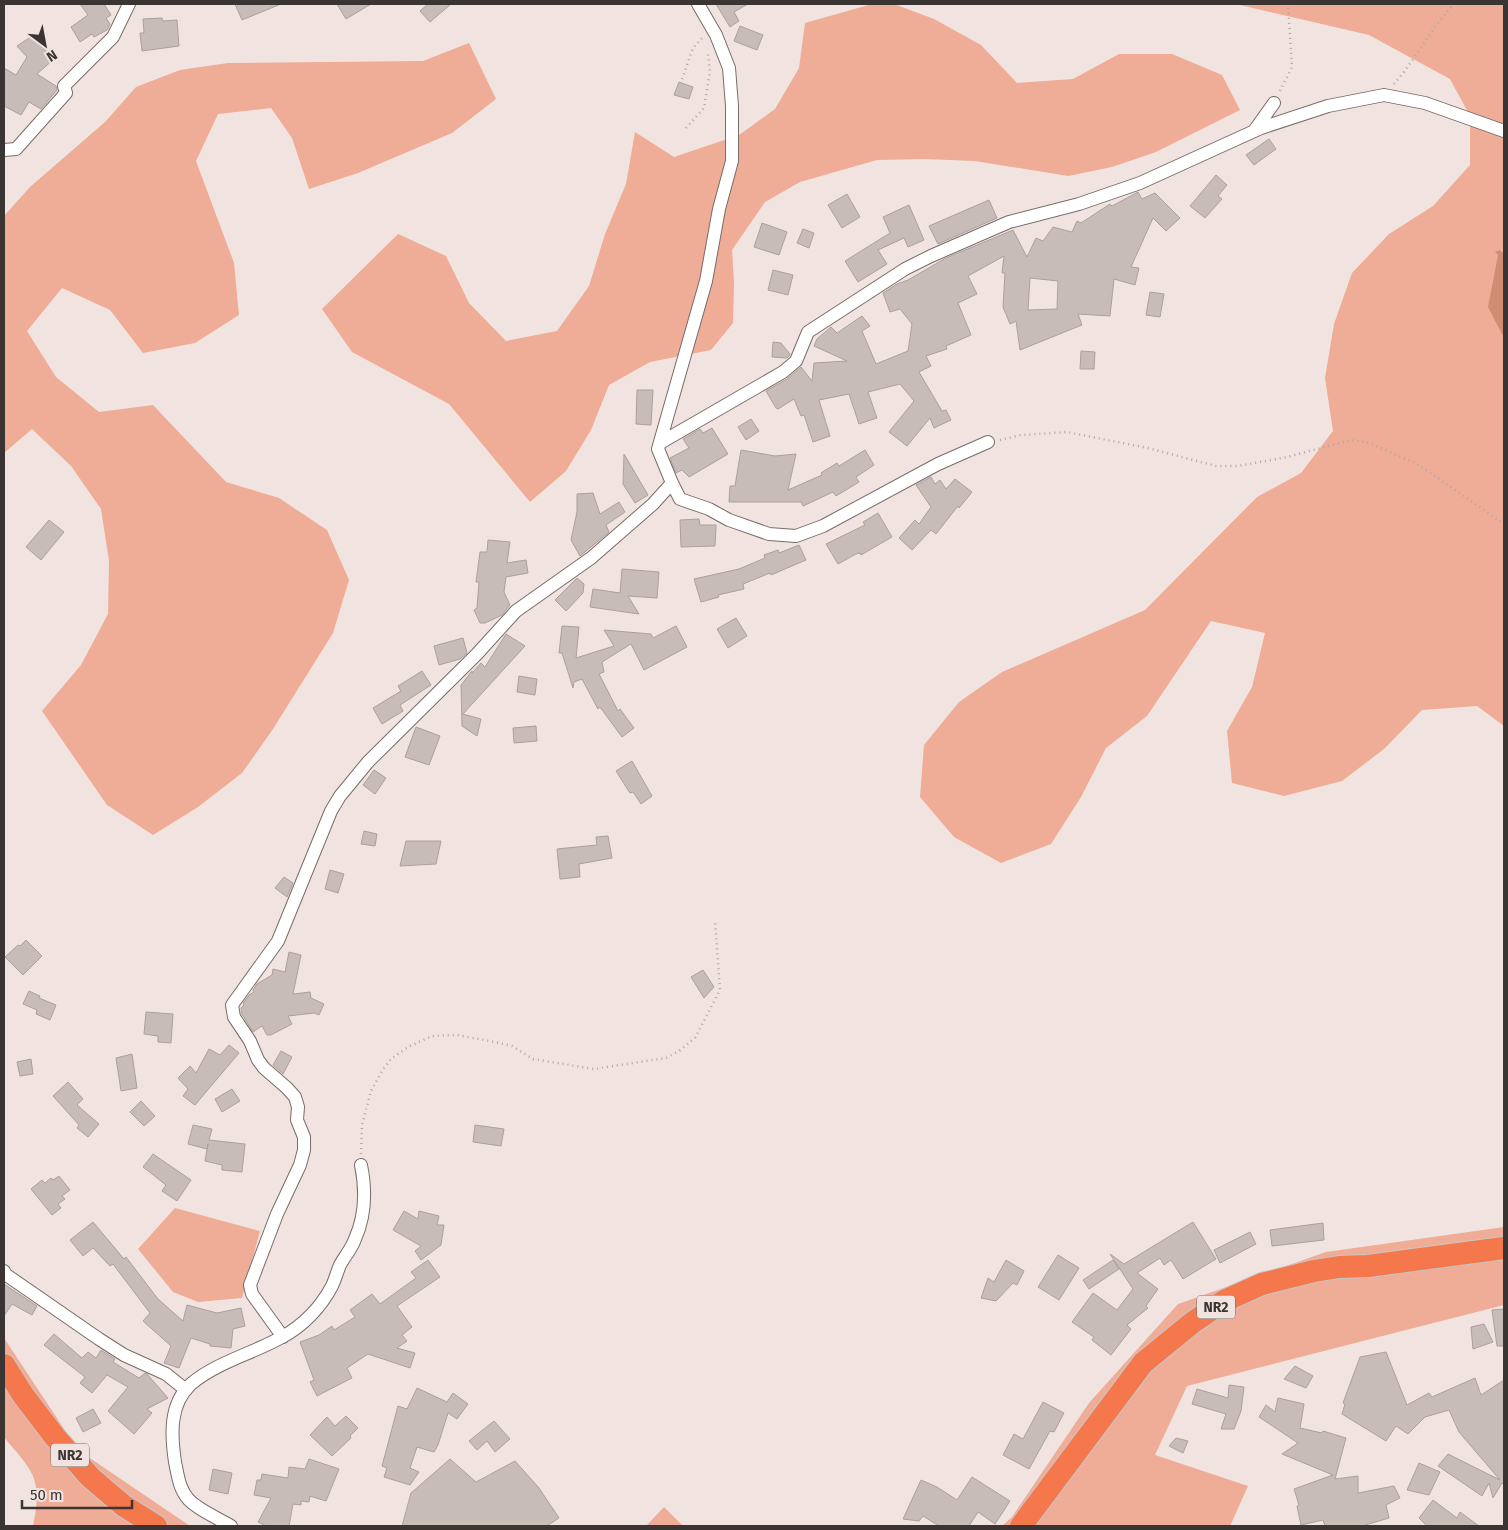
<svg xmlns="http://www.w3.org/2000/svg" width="1508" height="1530" font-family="'Fira Sans',sans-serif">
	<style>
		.green { fill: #efac96 }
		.water { fill: #d38b74 }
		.building { fill: #c8bcb8; stroke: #aca09c; fill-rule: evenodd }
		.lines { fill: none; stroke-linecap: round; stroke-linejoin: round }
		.street-casing { stroke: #776c68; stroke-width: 14 }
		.highway-casing { stroke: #c8c6c6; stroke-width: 24 }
		.path { stroke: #b1a7a4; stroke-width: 2.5; stroke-dasharray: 1 4; stroke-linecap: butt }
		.street { stroke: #fff; stroke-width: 12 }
		.highway { stroke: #f5774c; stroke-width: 22 }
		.labels { text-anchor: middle; stroke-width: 4.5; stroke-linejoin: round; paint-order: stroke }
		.shield { fill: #f1e4e0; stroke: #716a67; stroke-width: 1 }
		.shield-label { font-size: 14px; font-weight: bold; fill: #3a3533 }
	</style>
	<rect width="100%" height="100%" fill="#f1e4e0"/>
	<path class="green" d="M872,4H894L934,19L981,45L1017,83L1073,79L1119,54H1172L1222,75L1240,110L1156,152L1112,167L1068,176L975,161L924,159L877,160L800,182L765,202L732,250L734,283L733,323L711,350L650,362L609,385L591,430L566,471L530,502L449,404L352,352L322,309L398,234L446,256L469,303L506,341L557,331L589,286L605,234L626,184L635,132L674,157L739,135L775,109L799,68L805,23Z
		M1236,4H1504V726L1477,706L1422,710L1384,749L1342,781L1284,796L1232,783L1227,731L1252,687L1265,633L1211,621L1147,716L1106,748L1081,797L1051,844L1001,863L954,837L920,797L924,745L959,702L1002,672L1145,610L1257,497L1301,473L1333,431L1325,378L1334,324L1352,273L1389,234L1433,206L1470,165V116L1450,79L1369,35Z
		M469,43L496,99L452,133L358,173L309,189L292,138L271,108L218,114L196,161L234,263L239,315L195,343L143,353L110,310L62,288L27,331L56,377L99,412L153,405L226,482L279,498L327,530L349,580L333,633L273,729L242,773L198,807L153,835L107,805L42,711L81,665L108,614L109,561L101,509L71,466L32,429L4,453V216L30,187L105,122L136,87L180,70L228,63L423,61Z
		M175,1208L260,1231L242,1298L198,1302L173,1292L138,1249Z
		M1504,1227V1305L1187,1386L1155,1455L1248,1486L1230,1526H1002L1012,1517L1089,1403L1178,1304L1326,1252Z
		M4,1338L78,1450L190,1526H33C36,1512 39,1494 34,1479C30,1465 13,1449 4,1437Z
		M664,1507L683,1526H646Z"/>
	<path class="water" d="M1499,250L1504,253V338L1488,307L1498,255L1495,251H1498Z"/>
	<path class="building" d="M80,4H104L111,15L106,18L110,24L107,30L94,37L92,34L80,42L71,27L88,15Z
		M235,4H281L242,20Z
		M337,4H371L346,19Z
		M428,4H451L430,22L420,11Z
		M716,4H748L734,12L739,21L730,27Z
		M162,18L163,21L177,20L179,46L142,51L140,33H144L143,19Z
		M740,26L763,35L757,50L734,41Z
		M32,36L54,59L37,74L56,86L57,90L41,109L29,102L21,115L4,106V68L16,75L27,57L17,46Z
		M679,82L693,87L689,99L674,95Z
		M1269,139L1276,149L1254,165L1246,155Z
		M1216,175L1227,185L1218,196L1222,199L1205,218L1190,206Z
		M1138,192L1142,199L1155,193L1180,218L1166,231L1153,218L1131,267L1139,268L1135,285L1114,279L1110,316L1078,314L1082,325L1020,350L1016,321L1010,324L1003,307L1005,273H1002L1004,256L968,276L977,294L958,303L971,335L946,346L947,349L926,356L931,366L919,372L942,411L946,410L951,420L934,428L930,418L907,446L889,432L914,401L900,384L868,392L877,418L859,424L849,394L819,400L830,436L813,442L804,415L801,416L794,399L778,409L776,408L766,391L787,379L801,367L812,381L814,363L847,361L814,346L817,339L831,327L837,333L862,316L870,326L862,331L876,364L908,351L912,324L900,309L890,312L883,293L897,284L908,280L946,258L1013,230L1027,257L1036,238L1043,241L1053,227L1072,232L1077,221L1081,223L1110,204L1112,206ZM1030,278L1058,281L1057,309L1028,310Z
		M847,194L860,217L842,228L828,205Z
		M989,200L997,218L938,244L929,226Z
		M909,205L924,240L908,247L904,238L878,250L887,264L858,282L845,261L890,233L883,217Z
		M762,223L787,232L779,255L754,247Z
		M803,229L814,233L809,248L797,243Z
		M773,270L793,275L788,295L768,290Z
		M1150,292L1164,294L1160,317L1146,315Z
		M773,342L781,343L790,354L789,356L787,358L772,357Z
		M1081,351L1095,352L1094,369H1080Z
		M637,390H653L651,425L636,424Z
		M751,419L759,431L746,440L738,427Z
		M712,428L728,454L689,477L682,470L676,473L670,458L689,448L683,439L700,429L703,433Z
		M741,450L775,456L796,454L788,490L822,475L821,473L837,463L839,466L865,450L874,465L856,477L859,482L836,496L833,492L803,506L801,502H729L730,486H735Z
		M624,454L648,495L635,503L623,484Z
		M931,477L935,484L940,480L946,489L955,479L972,492L959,508L958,506L936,534L931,530L912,550L899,538L915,520L919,524L931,507L916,485Z
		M593,493L600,514L619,502L625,512L606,525L609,532L580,556L571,540L577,512V494Z
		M878,513L892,537L861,555L860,553L856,554L838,564L826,544L865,525L863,522Z
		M699,519L700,525H716L715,546L681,547L680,520Z
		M49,520L64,532L41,560L26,547Z
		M488,540L510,542L507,563L526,560L528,573L506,577L504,592L510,605L502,615L485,623H480L474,610L477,608L479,582H476L480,552H487Z
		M799,545L806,560L771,575L770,573L743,584L744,589L718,595L719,597L701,602L694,579L739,569L765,558L764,555L778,550L779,553Z
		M622,569L659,572L657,598L628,596L639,614L590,607L593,589L620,593Z
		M577,578L584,584L583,593L566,611L555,600Z
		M736,618L747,636L728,648L717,629Z
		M562,626L579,627L576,658L614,646L604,630L651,634L653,638L676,626L687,647L644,670L631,644L602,662L604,672L599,674L618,711L620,709L634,728L622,737L600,707L598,709L582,679L574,682L573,688L562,653H559Z
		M506,634L525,646L463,714L481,719L477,736L462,726L461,685L472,671V673L481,663L485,667Z
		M463,638L467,653L460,659L439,665L434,646Z
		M422,671L431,685L400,705L403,711L382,724L373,708L401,691L398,686Z
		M519,676L537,679L535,695L517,692Z
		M536,726L537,741L514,743L513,728Z
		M416,727L440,736L429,765L405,757Z
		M632,761L652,796L641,804L633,792L630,793L616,771Z
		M374,770L386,778L375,794L363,785Z
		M364,831L377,834L375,846L361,844Z
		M608,836L612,858L579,864L580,877L560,879L557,849L597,845L596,837Z
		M406,841H441L436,864L400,866Z
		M330,870L344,874L338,893L325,889Z
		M284,877L293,883L287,897L275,888Z
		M26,940L42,956L23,975L5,957L18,945L20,946Z
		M289,952L301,955L293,994L310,992L311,998L324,1004L319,1015L314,1013L288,1016L292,1024L271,1035H267L262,1026L253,1032L242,1014L241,1008L244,1005L243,1003L249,995L254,992L253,990L257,984L272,975L273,969L285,972Z
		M703,970L714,987L704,998L691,977Z
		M29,991L40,996L39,998L56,1005L50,1020L36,1014L37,1010L23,1004Z
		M146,1012L173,1014L171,1043L158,1042V1036L144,1034Z
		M229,1045L239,1053L195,1105L183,1096L188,1089L178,1078L190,1066L196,1073L209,1049L220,1055Z
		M281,1051L292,1057L283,1074L273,1065Z
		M132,1054L137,1088L121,1091L116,1058Z
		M31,1059L33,1074L20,1076L17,1062Z
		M68,1082L83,1099L77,1105L99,1124L88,1137L77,1128L79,1125L53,1096Z
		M232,1089L240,1101L222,1112L215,1099Z
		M141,1101L155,1116L144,1126L130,1112Z
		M193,1125L212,1129L209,1140L245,1144L242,1172L222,1170V1165L205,1161L208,1144L207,1149L188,1144Z
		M475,1125L504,1129L501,1146L473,1142Z
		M153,1154L191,1180L177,1201L162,1191L166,1185L143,1167Z
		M59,1176L70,1190L62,1196L65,1199L58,1204L61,1208L52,1215L31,1189L42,1180L45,1183L51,1178L53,1180Z
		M404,1211L418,1219L419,1211L439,1216L437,1225H444L441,1245L421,1260L415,1251L421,1246L393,1230Z
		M93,1222L124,1259L126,1257L158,1299L183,1321L187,1305L217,1313L241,1308L245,1326L233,1329L231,1348L210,1346V1344L191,1338L179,1368L164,1363L171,1346L143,1321L150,1313L113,1264L110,1266L93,1248L83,1256L70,1240Z
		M1193,1222L1216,1259L1183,1279L1171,1260L1164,1265L1160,1258L1137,1273L1158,1289L1146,1306L1148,1308L1127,1325L1131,1329L1111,1355L1092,1340L1094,1337L1072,1322L1093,1293L1117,1310L1133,1289L1110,1254L1124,1264Z
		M1323,1223L1324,1240L1272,1246L1270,1230Z
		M1250,1232L1256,1244L1220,1263L1214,1250Z
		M1058,1255L1079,1268L1059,1300L1038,1287Z
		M428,1260L440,1277L397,1306L412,1327L402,1335L407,1341L397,1348L415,1353L410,1368L368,1354L347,1368L352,1378L317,1396L310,1382L314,1380L300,1342L319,1335L332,1326L334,1330L355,1317L350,1310L372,1294L380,1304L416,1278L411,1272Z
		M1006,1260L1024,1271L1017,1285L1013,1283L996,1301L981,1298L988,1278L994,1282Z
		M1113,1260L1119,1269L1089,1289L1083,1280Z
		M4,1284L37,1306L32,1315L12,1304L4,1316Z
		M1504,1309V1346H1497L1492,1310Z
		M1484,1324L1493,1342L1473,1349L1471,1327Z
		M54,1334L82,1358L88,1352L96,1358L101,1350L115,1359L113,1362L139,1378L145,1373L147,1374L168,1398L147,1409L152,1413L134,1434L108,1411L128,1387L107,1375L92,1393L80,1383L85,1377L44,1345Z
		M1386,1352L1407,1405L1429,1393L1432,1397L1475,1378L1481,1395L1504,1380V1485L1502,1483L1493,1498L1489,1483L1482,1496L1438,1466L1448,1454L1500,1480L1459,1432L1449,1410L1425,1417L1408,1434L1396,1426L1386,1441L1342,1414L1345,1404L1343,1403L1360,1357Z
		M1295,1366L1313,1376L1306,1388L1284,1379Z
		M1229,1385L1244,1387L1241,1411L1234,1429H1221L1226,1414L1192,1404L1197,1389L1228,1398Z
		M417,1388L447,1402L453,1393L468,1404L457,1419L448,1413L438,1445L434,1452L417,1447L410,1468L419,1472L410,1485L384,1477L387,1468L382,1466L398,1406L407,1409Z
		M1278,1398L1304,1404L1300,1428L1322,1433L1323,1431L1346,1438L1335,1479L1358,1476V1493L1394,1486L1400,1498L1386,1505L1389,1518L1362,1526H1325L1323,1520L1301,1525L1297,1506L1299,1505L1294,1489L1333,1475L1282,1454L1298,1443L1259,1417L1266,1405L1275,1412Z
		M1043,1402L1064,1413L1054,1432L1050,1431L1029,1469L1003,1455L1014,1434L1023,1439Z
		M93,1409L101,1423L83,1432L76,1418Z
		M346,1416L358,1428L350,1436L351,1438L332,1456L310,1435L327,1417L335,1426Z
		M494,1421L510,1439L495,1452L487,1441L477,1450L469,1441Z
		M1176,1438L1188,1441L1183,1453L1169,1446Z
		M309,1459L339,1469L326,1501L310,1496L309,1502L301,1501V1505L293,1504L289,1526H266L258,1522L271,1498L254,1495L257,1480H261L262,1474L288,1478L289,1467L305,1469Z
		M450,1459L476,1482L515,1461L539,1488L559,1518L547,1526H402L411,1493Z
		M1419,1463L1440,1472L1429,1495L1407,1490Z
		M213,1469L232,1473L228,1494L209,1490Z
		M972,1477L1010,1501L995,1524L978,1512L969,1526H939L923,1516L919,1521L903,1519L921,1480L937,1487L957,1500Z
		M1433,1500L1457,1518L1460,1512L1479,1526H1427L1419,1518Z"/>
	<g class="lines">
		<g class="street-casing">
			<path id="street" d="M698,4L716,35L729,68L732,106V161L719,209L706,281L658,449L672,483L680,499L709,509L729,520L769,534L796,536L823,526L938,464L988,442
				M1254,131L1274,103
				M4,150L16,149L66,93L64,86L113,37L129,4
				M660,443L783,372L796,361L808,332L905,269L931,256L1009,222L1079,204L1140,183L1261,128L1328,106L1384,95L1425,103L1504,131
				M4,1271L5,1274L99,1339L124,1355L166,1374L186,1390
				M283,1337L252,1294L250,1285L277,1214L300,1165L304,1150V1137L297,1120L298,1107L295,1097L287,1088L264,1068L258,1060L250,1041L234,1017L232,1005L278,941L331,811L340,796L368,762L477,654L516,611L591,558L653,504L672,483
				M231,1526C218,1518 200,1511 189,1500C179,1489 178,1476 175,1462C171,1435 169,1404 191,1384C215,1363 254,1353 282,1337C303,1326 321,1307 332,1286C335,1280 337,1272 340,1265C345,1256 352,1248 355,1239C366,1215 366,1190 361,1165"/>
		</g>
		<g class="highway-casing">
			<path id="highway" d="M4,1365L23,1395L55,1437L90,1477L124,1506L156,1526
				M1021,1526L1143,1363L1192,1323L1224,1301L1262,1284L1314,1271L1339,1267L1368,1266L1504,1248"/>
		</g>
		<path class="path" d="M682,79L693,48L702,38
			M1394,84C1416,59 1431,28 1454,4
			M1280,91L1292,67L1288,4
			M686,128L704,108L710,71L708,54
			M1000,440L1021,435L1067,432L1148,448L1216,466H1238L1287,457L1351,440L1370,443L1419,465L1504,524
			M361,1154L362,1125L371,1091L382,1071L391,1059L408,1047L432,1036L457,1035L495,1042L512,1046L533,1059L594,1069L666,1058L679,1051L695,1038L720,990L715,920"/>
		<use href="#street" class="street"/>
		<use href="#highway" class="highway"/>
	</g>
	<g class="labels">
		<g class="shield">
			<rect x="1197" y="1295.5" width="38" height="23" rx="4"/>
			<rect x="51" y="1443.5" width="38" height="23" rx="4"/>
		</g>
		<g class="shield-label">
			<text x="1216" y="1312">NR2</text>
			<text x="70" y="1460">NR2</text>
		</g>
	</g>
	<rect width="1508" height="1530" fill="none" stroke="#3a3533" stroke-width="10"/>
	<g transform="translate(45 45) rotate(148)" stroke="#f1e4e0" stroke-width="4" paint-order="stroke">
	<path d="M0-4L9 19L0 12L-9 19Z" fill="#3a3533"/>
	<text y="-8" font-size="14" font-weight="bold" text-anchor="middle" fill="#3a3533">N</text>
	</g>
	<path d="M22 1500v8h110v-8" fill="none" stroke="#3a3533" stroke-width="2.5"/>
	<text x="30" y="1500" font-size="15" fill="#3a3533" stroke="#f1e4e0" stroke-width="4" paint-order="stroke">50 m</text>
</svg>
